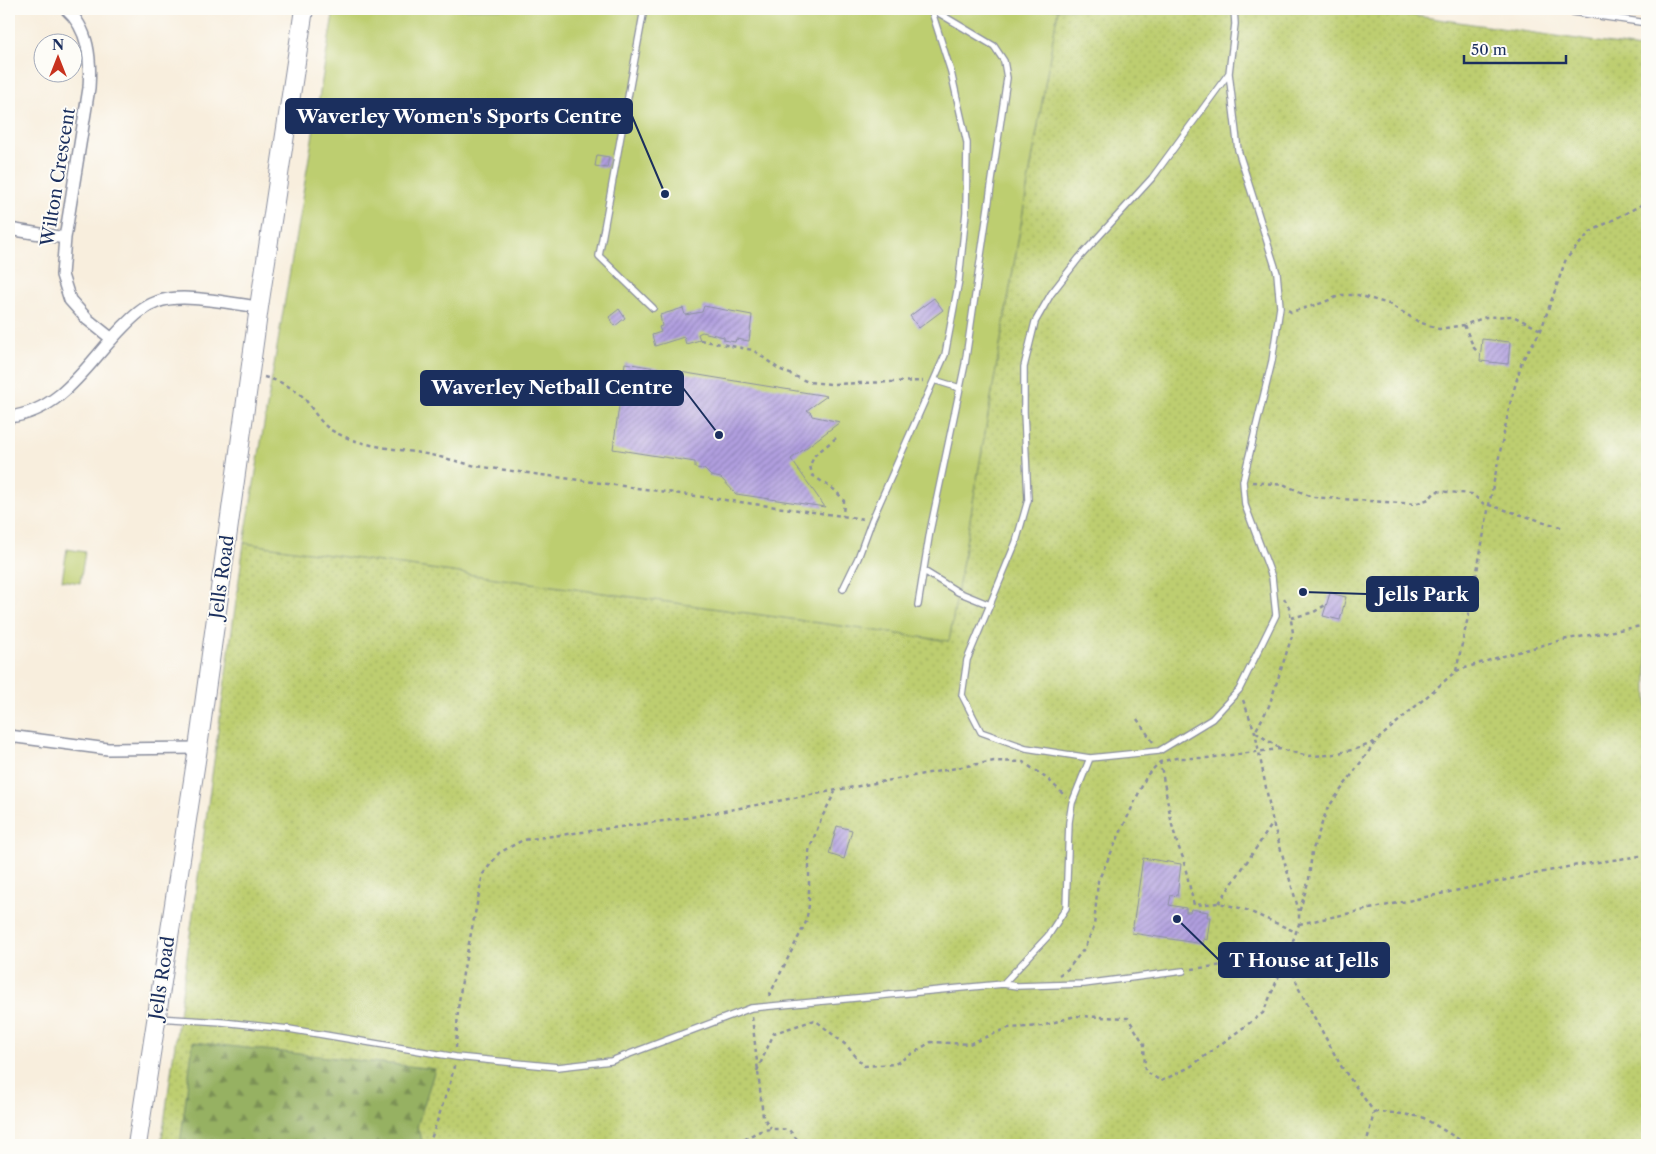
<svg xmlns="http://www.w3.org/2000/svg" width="1656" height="1154" font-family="'Libre Caslon Text',serif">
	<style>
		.grass { fill: url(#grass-dots); stroke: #6c7e67 }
		.forest { fill: url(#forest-firs); stroke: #587060 }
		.garden { fill: #bdce70; stroke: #6c7e67 }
		.building { fill: url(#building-hatch) }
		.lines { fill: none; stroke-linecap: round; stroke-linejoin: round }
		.service-casing { stroke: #8a8e9e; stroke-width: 8 }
		.minor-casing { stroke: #8a8e9e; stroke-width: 14 }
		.primary-casing { stroke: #8a8e9e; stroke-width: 20 }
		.path { stroke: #8a8e9e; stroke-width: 2.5; stroke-dasharray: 4 4; stroke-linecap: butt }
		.service { stroke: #fff; stroke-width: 5.5 }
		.minor { stroke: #fff; stroke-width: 11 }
		.primary { stroke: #fff; stroke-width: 18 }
		.labels { text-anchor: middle; stroke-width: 4; stroke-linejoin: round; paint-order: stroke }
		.street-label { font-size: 18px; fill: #1b2f5e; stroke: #fdfcf7 }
		.leader { fill: none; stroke: #1b2f5e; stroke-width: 2 }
		.callout-dot { fill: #1b2f5e; stroke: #fdfcf7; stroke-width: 2 }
		.callout { fill: #1b2f5e; stroke: #1b2f5e; stroke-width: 2 }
		.callout-label { font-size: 19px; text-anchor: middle; font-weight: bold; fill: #fff }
	</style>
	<defs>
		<pattern id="grass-dots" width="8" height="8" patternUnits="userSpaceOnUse" patternTransform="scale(1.25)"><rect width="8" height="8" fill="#bdce70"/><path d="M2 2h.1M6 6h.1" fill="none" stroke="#a2b163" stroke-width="1.8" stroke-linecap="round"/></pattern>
		<pattern id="forest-firs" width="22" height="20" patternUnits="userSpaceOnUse" patternTransform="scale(1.25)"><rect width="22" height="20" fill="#96b162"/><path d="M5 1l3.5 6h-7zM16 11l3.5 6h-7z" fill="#7a9054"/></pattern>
		<pattern id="building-hatch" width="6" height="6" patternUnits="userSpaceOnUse" patternTransform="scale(1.25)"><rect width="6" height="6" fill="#b19fdf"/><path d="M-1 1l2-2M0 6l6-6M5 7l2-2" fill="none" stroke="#8f82b8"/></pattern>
	</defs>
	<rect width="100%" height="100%" fill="#fdfcf7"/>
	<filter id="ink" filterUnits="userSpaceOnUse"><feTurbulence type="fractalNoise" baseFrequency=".02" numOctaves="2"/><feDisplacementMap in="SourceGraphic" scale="10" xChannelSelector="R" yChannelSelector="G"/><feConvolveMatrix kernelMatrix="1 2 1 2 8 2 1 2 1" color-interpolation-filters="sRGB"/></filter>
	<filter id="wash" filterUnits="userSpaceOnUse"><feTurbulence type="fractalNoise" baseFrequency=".0096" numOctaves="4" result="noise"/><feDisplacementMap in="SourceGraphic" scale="20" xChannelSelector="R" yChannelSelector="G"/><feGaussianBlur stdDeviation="1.12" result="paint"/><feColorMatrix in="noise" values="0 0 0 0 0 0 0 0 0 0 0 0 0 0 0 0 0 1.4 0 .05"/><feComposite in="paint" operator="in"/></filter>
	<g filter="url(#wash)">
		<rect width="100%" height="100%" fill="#f8eedd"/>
		<path class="grass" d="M1058,9H1368L1647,49V1145H161L244,543L949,641Z"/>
		<path class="forest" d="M193,1042L435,1069L417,1127L424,1145H180Z"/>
		<path class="garden" d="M334,9H1058L949,641L244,543Z
			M67,549L85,552L80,583L62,580Z"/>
		<g id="blocks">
			<path class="building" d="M620,9H632L631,12L620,11Z
				M597,155L609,157L607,168L595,166Z
				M934,298L943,310L919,328L910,316Z
				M704,306L752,315L749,341L736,339L735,342L724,340V337L702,332L698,334L700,340L686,344L684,337L655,346L652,335L661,332L659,327L662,326L660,315L683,308L685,315L702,312Z
				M619,309L625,318L615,326L609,317Z
				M1482,339L1510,342L1508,364L1480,361Z
				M625,363L827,396L807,410L811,413L812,416L840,422L791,459L825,507L736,494L721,478L711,476L704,469L695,468V462L613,449Z
				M1330,593L1346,597L1340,620L1323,616Z
				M837,826L852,830L844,859L829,854Z
				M1143,858L1181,864L1177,896L1171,895L1169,905L1186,908V912H1190L1191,909L1208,912L1207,917H1210L1207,940L1204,939L1203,944L1132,933Z"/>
		</g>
	</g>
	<g filter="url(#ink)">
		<use href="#blocks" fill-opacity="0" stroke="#8a8e9e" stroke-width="1"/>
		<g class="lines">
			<g class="service-casing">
				<path id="service" d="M644,9L599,256L653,308
					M1551,9L1647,23
					M1229,73L1152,178L1079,258L1051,294L1035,322L1024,367V412L1028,500L1016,542L967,660L962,695L981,732L1026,748L1090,758L1159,751L1212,719L1239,690L1276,615L1272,577L1245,505L1243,481L1272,361L1280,307L1277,273L1238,150L1229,73L1235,24L1234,9
					M934,380L960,388
					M924,571L958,592L990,605
					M843,589L858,558L872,520L945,355L959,280L966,212L967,143L951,72L931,9
					M918,605L930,531L965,364L1007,78L1004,61L994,46L932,9
					M1003,984L1017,986L1084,984L1183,971
					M157,1018L222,1022L289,1029L456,1057L558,1067L611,1061L751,1008L1003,984L1048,936L1066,908L1069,822L1072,803L1090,758"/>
			</g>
			<g class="minor-casing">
				<path id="minor" d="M66,9C89,29 91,59 89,88L65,238L62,275L70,300L87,319L112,339
					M9,229L65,238
					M9,417C63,411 88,362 123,327C133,317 143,307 157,302C182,292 232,304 259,307
					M9,736L108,749L198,748"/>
			</g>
			<g class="primary-casing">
				<path id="primary" d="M137,1145L198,748L259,307L304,9"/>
			</g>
			<path class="path" d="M1288,310L1291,312L1322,303L1341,295H1358L1389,304L1419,322L1439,329L1464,325L1486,317L1513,316L1541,330
				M1464,325L1474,348L1479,353
				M700,340L753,350L779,369L808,382L831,384L923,381
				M264,377C278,380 294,388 304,398C313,409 319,422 331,430C358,446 390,448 420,453C439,456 458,462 476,466L864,519
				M836,438L815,455L810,465L812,475L836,491L844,501L843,516
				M1252,482L1285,485L1312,497L1415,504L1429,499L1436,491L1472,494L1485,505H1489L1564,528
				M1291,618L1314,612L1327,604
				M1456,671L1472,599L1489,505L1510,404L1522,361L1541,330L1566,259L1590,232L1647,202
				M1243,700L1255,732L1273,823L1299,911
				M1137,719L1153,742
				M1279,748L1255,732L1269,706L1293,633L1289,607L1284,598
				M1160,761L1172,825L1177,843L1183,858L1194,905L1219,903L1244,909L1296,932
				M1219,903L1273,823
				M1299,924L1572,866L1647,855
				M1288,958L1299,989L1341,1066L1374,1112L1367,1141L1364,1145
				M1192,969L1287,957
				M1059,975L1068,969L1084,949L1094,927L1098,881L1147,775L1160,762L1176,758H1207L1280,749L1309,756L1330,755L1360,748L1376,741
				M769,996L806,922L809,905V851L821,819L835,792
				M752,1017L763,1117L771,1128
				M456,1048L458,1009L463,973L483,874L499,853L523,840L686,818L994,761L1023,762L1049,780L1066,797
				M757,1071L774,1033L815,1020L846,1045L864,1066L895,1064L931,1042L969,1044L1008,1028L1042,1026L1075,1016L1128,1018L1144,1044L1145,1071L1161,1081L1190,1067L1263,1013L1287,957L1299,924V913L1309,879L1312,852L1327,809L1377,740L1456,671L1496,658L1562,640L1647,625
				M1374,1112L1395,1113L1422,1117L1468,1145
				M429,1145L451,1080L454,1066
				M738,1145C756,1130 766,1127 789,1130L802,1145"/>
			<use href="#service" class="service"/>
			<use href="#minor" class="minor"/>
			<use href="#primary" class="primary"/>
		</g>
	</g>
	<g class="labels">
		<g class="street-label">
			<text transform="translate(58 177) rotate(-81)" y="6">Wilton Crescent</text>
			<text transform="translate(222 577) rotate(-82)" y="6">Jells Road</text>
			<text transform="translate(162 978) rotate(-81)" y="6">Jells Road</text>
		</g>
	</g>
	<path class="leader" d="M665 194L632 116M719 435L683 388M1303 592L1367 594M1177 919L1219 960"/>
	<g class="callout-dot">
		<circle cx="665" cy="194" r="5"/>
		<circle cx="719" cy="435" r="5"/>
		<circle cx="1303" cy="592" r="5"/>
		<circle cx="1177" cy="919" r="5"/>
	</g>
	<g class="callout">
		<rect x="286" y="99" width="346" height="34" rx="5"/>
		<rect x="421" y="371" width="262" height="34" rx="5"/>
		<rect x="1367" y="577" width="111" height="34" rx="5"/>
		<rect x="1219" y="943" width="170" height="34" rx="5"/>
	</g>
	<g class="callout-label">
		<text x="459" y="123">Waverley Women's Sports Centre</text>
		<text x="552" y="394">Waverley Netball Centre</text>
		<text x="1423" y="601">Jells Park</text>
		<text x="1304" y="967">T House at Jells</text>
	</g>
	<rect width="1656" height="1154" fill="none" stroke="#fdfcf7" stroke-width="30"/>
	<g transform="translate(58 58)"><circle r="24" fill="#fdfcf7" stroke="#a3aaba"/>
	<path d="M0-4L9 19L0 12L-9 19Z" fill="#c8321e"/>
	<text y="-8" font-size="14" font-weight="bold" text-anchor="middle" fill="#1b2f5e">N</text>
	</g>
	<path d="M1464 55v8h102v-8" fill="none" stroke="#1b2f5e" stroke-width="2.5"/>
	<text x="1471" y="55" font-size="15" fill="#1b2f5e" stroke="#fdfcf7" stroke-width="4" paint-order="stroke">50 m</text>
</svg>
